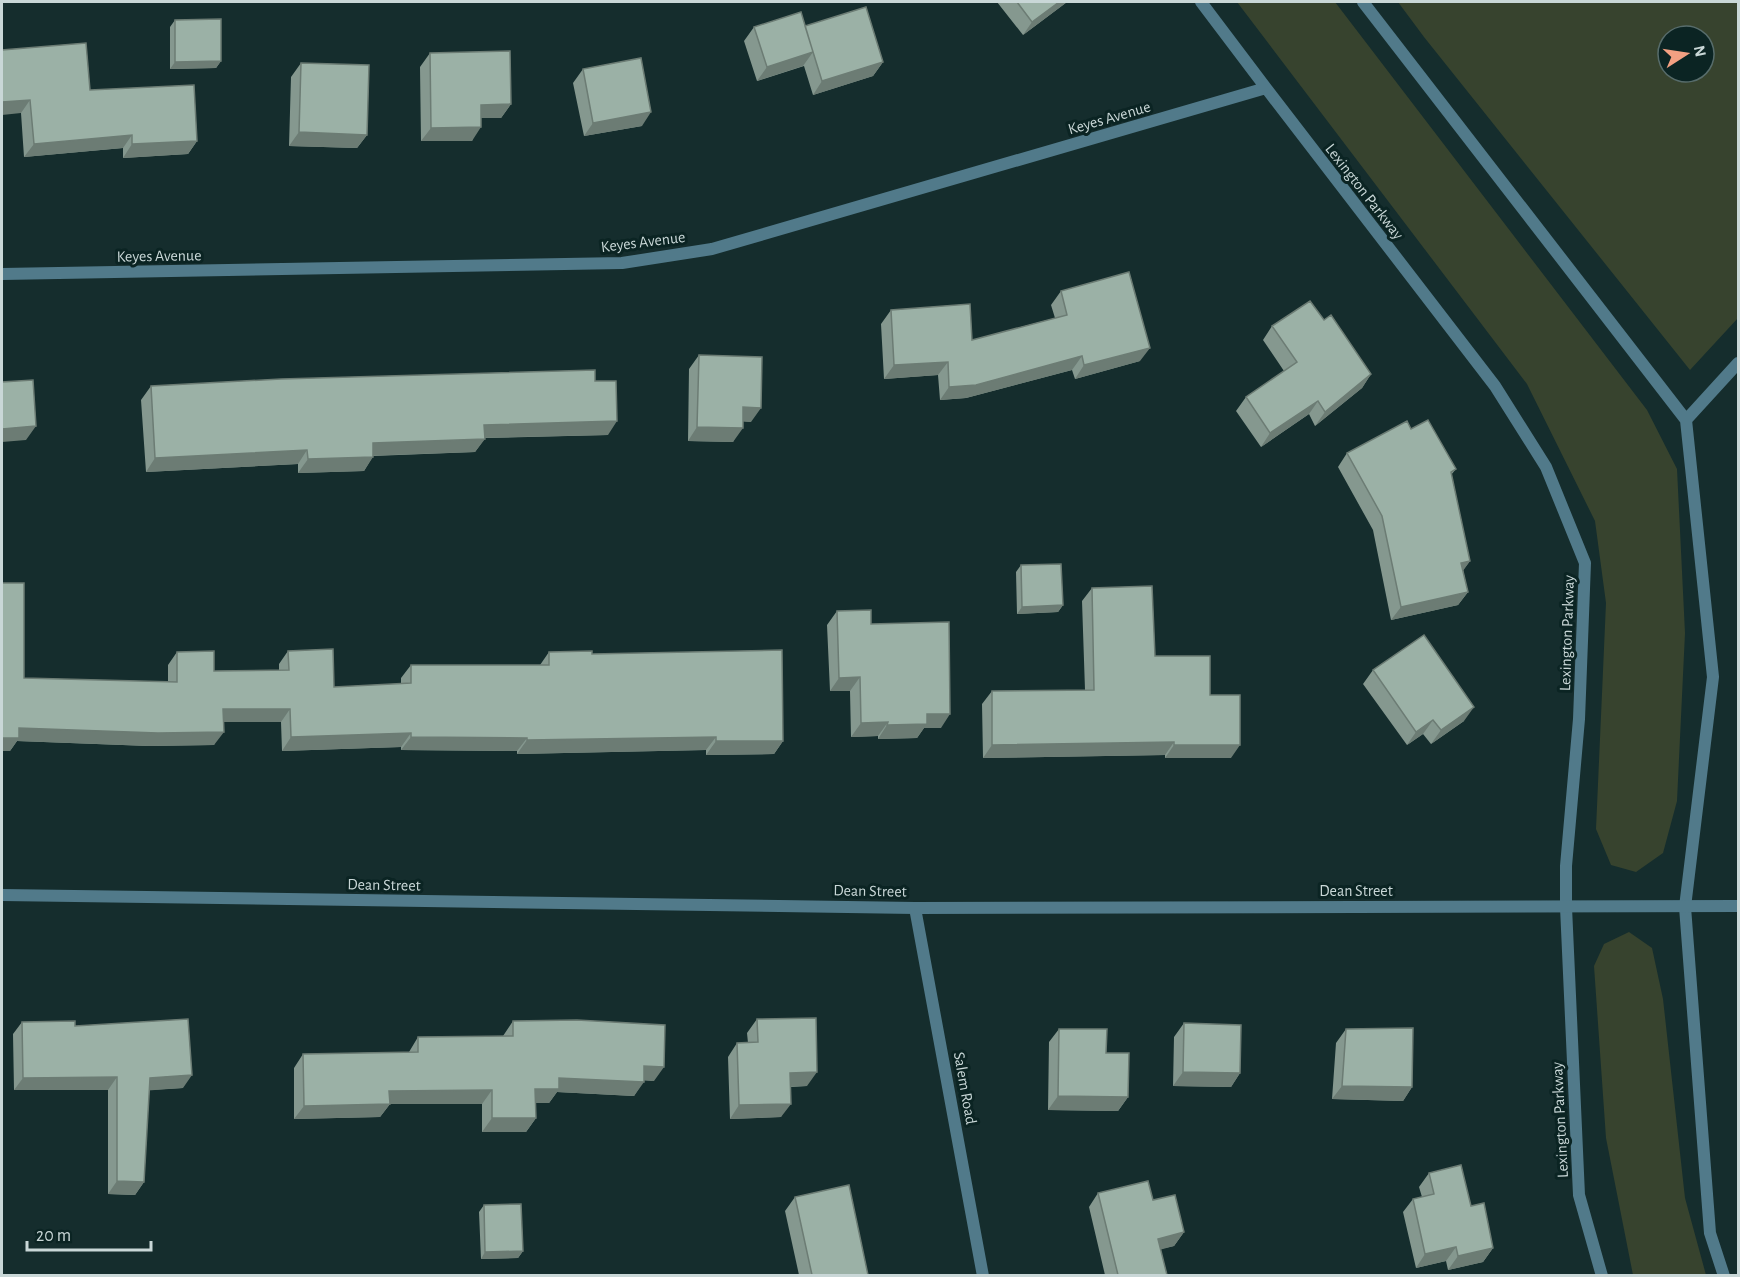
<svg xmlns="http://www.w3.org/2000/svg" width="1740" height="1277" font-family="'Alegreya Sans',sans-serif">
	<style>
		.green { fill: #37432e; fill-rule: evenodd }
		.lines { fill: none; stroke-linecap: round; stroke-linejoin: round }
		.minor { stroke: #517a8a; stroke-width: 12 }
		.tertiary { stroke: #517a8a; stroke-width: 12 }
		.wall { fill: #85988f }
		.shaded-wall { fill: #6c7c74 }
		.building { fill: #9bb1a6; stroke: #6c7c74; stroke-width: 1.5 }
		.labels { text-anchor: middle; stroke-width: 6; stroke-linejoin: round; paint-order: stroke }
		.street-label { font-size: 16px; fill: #c9d7d7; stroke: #0b2423 }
	</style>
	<rect width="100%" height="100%" fill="#152d2d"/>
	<path class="green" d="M1237,2H1335L1647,410L1677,469L1685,633L1677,801L1663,853L1636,872L1611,865L1596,829L1606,603L1595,521L1527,384Z
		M1398,2H1738V318L1690,370L1424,37ZM1668,36H1704V72H1668Z
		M1629,932L1652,948L1663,999L1685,1198L1706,1275H1633L1606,1138L1594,966L1604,944Z"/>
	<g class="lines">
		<path class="minor" d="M1201,2L1266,88L1495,386L1546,467L1585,563L1579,719L1566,866V907L1579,1195L1602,1276
			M1363,2L1686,420L1713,677L1685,907L1710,1233L1724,1276
			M2,274L622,263L712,249L1266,88
			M1686,420L1738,363
			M915,908L983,1276"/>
		<path class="tertiary" d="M2,895L915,908L1738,906"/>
	</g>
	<path class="wall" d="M997,2H1067L1023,35Z
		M175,20L221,61L216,68L170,69V27Z
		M754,27H805L883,62L873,76L813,95L804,66L757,81L744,41Z
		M2,50L90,90L197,141L188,154L123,158V148L24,157L21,113Z
		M430,53L511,104L501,118H481L472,141H421L420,67Z
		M301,63L367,135L357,148L289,146L291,77Z
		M583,69L642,126L584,136L573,83Z
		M1061,291L1140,361L1075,379L1072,370L966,398L940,400L938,375L884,379L881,324L891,310L972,340L1055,318L1051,305Z
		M1324,320L1371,374L1362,388L1315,426L1309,414L1261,447L1236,411L1246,397L1284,371L1263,340L1272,326Z
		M699,355L751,422L743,421L733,442L688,441L689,369Z
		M595,381L608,435L485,438L475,452L373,456L364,471L298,473V464L146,472L141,400L151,386Z
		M1411,429L1456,469L1451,475L1470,561L1463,570L1468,592L1458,605L1391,620L1373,530L1338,467L1347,453Z
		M1021,565L1063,605L1058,612L1017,614L1016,572Z
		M1092,588L1155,656L1210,695L1231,758H1165V755L983,758L982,704L992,691L1085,690L1082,601Z
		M837,611L871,624L941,728H924L917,738L878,739V736L851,737L850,691H830L827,625Z
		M288,651L334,687L401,684V678L411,665H540L549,652L592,654L783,741L774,754L706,755V750L517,754V751L401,750V747L282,751L281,722H224L214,745L149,746L17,741L10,751L24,678L168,682V665L177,652L214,671L279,670V664Z
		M1373,670L1464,721L1431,744L1423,734L1407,745L1363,684Z
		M757,1019L807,1086L791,1087L781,1117L730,1119L728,1057L737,1043H748L747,1033Z
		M513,1021L654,1081L644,1080L634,1096L557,1092L549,1103H535L536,1118L526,1132H482V1104H390L380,1117L294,1119V1068L303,1054L409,1052L418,1037L503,1036Z
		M22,1022L75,1026L183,1088L149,1090L144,1182L135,1195L108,1194V1090H14L13,1034Z
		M1184,1023L1240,1073L1231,1087L1173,1086L1174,1037Z
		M1059,1029L1106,1053L1128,1097L1118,1111L1048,1110L1049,1042Z
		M1346,1029L1412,1087L1403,1101L1332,1099L1336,1043Z
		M1429,1173L1471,1206L1493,1248L1483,1262L1448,1270L1446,1261L1416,1268L1403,1212L1413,1199L1422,1197L1419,1187Z
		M1098,1193L1153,1200L1184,1232L1174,1246L1160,1249L1167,1275H1105L1089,1207Z
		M795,1197L868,1275H799L785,1211Z
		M484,1205L523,1251L518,1258L481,1259L479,1212Z"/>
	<path class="shaded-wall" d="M1059,2H1067L1023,35L1032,22Z
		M813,52L803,66L757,81L767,67Z
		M221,61L216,68L170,69L175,62Z
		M883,62L873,76L813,95L822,81Z
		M30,100L21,113L2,115V102Z
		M511,104L501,118H471L481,105Z
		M651,112L642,126L584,136L593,123Z
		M481,127L472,141H421L431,128Z
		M299,132L367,135L357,148L289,146Z
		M132,135L123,148L24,157L34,144Z
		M197,141L188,154L123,158L132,144Z
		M1150,348L1140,361L1075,379L1084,365Z
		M1082,356L1072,370L966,398L940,400L949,387Z
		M948,362L938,375L884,379L894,365Z
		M1371,374L1362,388L1315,426L1325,412Z
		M1318,401L1309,414L1261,447L1270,433Z
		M743,407L761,408L751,422L733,421Z
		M617,421L608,435L475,438L484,425Z
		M36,426L26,440L2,442V429Z
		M697,427L743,428L733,442L688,441Z
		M485,439L475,452L363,456L373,443Z
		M307,450L298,464L146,472L155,458Z
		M373,457L364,471L298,473L308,459Z
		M1470,561L1460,575L1461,563Z
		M1468,592L1458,605L1391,620L1401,607Z
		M1063,605L1058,612L1017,614L1022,607Z
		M860,677L850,691H830L839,678Z
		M1474,707L1464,721L1431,744L1441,730Z
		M223,709H290L281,722H214Z
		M927,714H950L941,728H924L917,738L878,739L887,725Z
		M1433,720L1423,734L1407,745L1416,732Z
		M888,722L878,736L851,737L861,723Z
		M19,728L224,732L214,745L149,746L17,741L10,751H2V738Z
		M411,733L401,747L282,751L291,737Z
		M411,737L527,738L517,751L401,750Z
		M716,737L706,750L517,754L527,740Z
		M716,741H783L774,754L706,755Z
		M1174,742L1165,755L983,758L992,745Z
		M1174,745H1240L1231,758H1165Z
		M644,1066L664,1067L654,1081L635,1080Z
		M817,1072L807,1086L781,1087L790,1073Z
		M1183,1072L1240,1073L1231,1087L1173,1086Z
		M192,1075L183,1088L141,1091L150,1078Z
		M117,1077L108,1090H14L23,1078Z
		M559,1078L644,1082L634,1096L557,1092L549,1103H525L535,1089Z
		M1342,1086L1412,1087L1403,1101L1332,1099Z
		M492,1090L482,1104H390L380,1117L294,1119L304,1106L389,1091Z
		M1058,1096L1128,1097L1118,1111L1048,1110Z
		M791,1104L781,1117L730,1119L739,1105Z
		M492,1118H536L526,1132H482Z
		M117,1181L144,1182L135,1195L108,1194Z
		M1184,1232L1174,1246L1148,1253L1158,1239Z
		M1456,1247L1446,1261L1416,1268L1425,1254Z
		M1493,1248L1483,1262L1448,1270L1458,1256Z
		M523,1251L518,1258L481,1259L485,1252Z"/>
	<path class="building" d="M1017,2H1059L1032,22Z
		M866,7L883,62L822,81L805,26Z
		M801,12L813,52L767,67L754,27Z
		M221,19V61L175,62V20Z
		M86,43L90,90L194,85L197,141L132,144V135L34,144L30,100L2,102V50Z
		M510,51L511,104L481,105V127L431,128L430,53Z
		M641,58L651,112L593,123L583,69Z
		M301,63L369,65L367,135L299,132Z
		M1129,272L1150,348L1084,365L1082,356L976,385L949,387L948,362L894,365L891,310L970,304L972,340L1067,315L1061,291Z
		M1310,301L1324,320L1331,315L1371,374L1325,412L1318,401L1270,433L1246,397L1297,362L1272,326Z
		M699,355L762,357L761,408L743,407V428L697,427Z
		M595,370V381H616L617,421L484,425L485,439L373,443V457L308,459L307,450L155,458L151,386L281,379Z
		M33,380L36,426L2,429V382Z
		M1428,420L1456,469L1451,472L1470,561L1461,563L1468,592L1401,607L1382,516L1347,453L1407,421L1411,429Z
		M1061,564L1063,605L1022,607L1021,565Z
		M2,583H24V678L177,682V652L214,651V671L289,670L288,651L333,649L334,687L411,683V665H549V652L592,651V654L782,650L783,741H716V737L527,740V738L411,737V733L291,737L290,709H223L224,732L158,733L19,728V738H2Z
		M1152,586L1155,656H1210V695H1240V745H1174V742L992,745V691L1094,690L1092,588Z
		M871,610V624L949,622L950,714H927V724L887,725L888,722L861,723L860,677L839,678L837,611Z
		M1424,635L1474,707L1441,730L1433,720L1416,732L1373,670Z
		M816,1018L817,1072L790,1073L791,1104L739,1105L737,1043L758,1042L757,1019Z
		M188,1019L192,1075L150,1078L144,1182L117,1181V1077L23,1078L22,1022L75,1021V1026Z
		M577,1020L665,1025L664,1067L644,1066V1082L559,1078V1089H535L536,1118H492V1090L389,1091L390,1104L304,1106L303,1054L418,1052V1037L513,1036V1021Z
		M1184,1023L1241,1025L1240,1073L1183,1072Z
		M1413,1028L1412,1087L1342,1086L1346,1029Z
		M1059,1029H1107L1106,1053H1129L1128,1097L1058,1096Z
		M1461,1165L1471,1206L1484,1203L1493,1248L1458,1256L1456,1247L1425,1254L1413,1199L1434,1194L1429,1173Z
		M1148,1181L1153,1200L1175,1195L1184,1232L1158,1239L1167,1275H1118L1098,1193Z
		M849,1185L868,1275H812L795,1197Z
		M521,1204L523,1251L485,1252L484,1205Z"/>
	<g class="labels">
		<g class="street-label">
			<text transform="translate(1109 117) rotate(-16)" y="6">Keyes Avenue</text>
			<text transform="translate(1365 191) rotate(52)" y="6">Lexington Parkway</text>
			<text transform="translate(643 241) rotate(-7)" y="6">Keyes Avenue</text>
			<text transform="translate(159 255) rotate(-1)" y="6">Keyes Avenue</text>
			<text transform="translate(1566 633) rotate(-88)" y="6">Lexington Parkway</text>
			<text transform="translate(384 884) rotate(1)" y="6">Dean Street</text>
			<text transform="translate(870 890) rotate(1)" y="6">Dean Street</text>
			<text x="1356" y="896">Dean Street</text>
			<text transform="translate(966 1088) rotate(80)" y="6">Salem Road</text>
			<text transform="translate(1559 1120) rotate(-93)" y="6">Lexington Parkway</text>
		</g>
	</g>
	<rect width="1740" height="1277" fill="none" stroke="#c9d7d7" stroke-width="6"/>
	<g transform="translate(1686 54) rotate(78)"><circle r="28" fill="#0b2423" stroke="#576c6b" stroke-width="1.5"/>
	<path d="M0-4.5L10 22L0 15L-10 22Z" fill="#f3a082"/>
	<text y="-9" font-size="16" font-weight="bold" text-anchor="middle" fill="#c9d7d7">N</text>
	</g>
	<path d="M27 1241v9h124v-9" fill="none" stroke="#c9d7d7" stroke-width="3"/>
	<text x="36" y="1241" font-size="18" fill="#c9d7d7" stroke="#0b2423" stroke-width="4.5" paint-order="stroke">20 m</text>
</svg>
